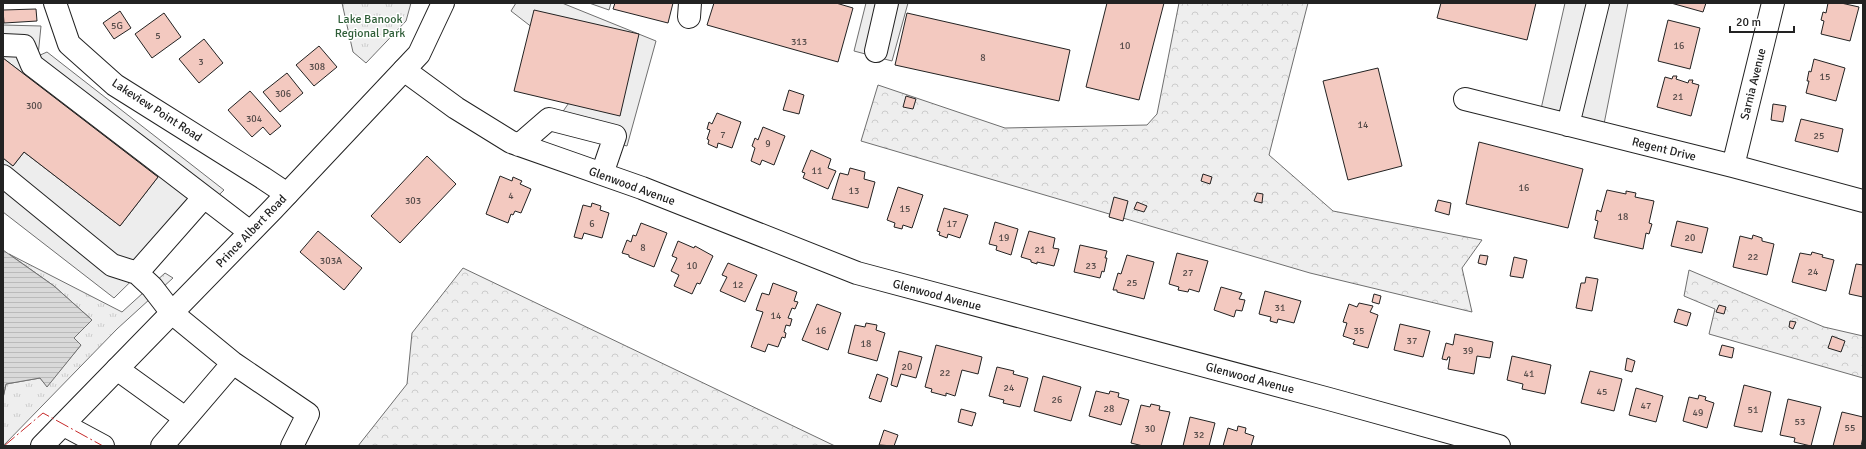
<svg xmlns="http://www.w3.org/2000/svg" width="1866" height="449" font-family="Signika,sans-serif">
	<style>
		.forest { fill: url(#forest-crowns); stroke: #6f6f6f }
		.park { fill: url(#park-tufts); stroke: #6f6f6f }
		.parking { fill: #ededed; stroke: #6f6f6f }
		.water { fill: url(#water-rules); stroke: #6f6f6f }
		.building { fill: #f3c9c0; stroke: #222 }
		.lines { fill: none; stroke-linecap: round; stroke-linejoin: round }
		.minor-casing { stroke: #222; stroke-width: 24 }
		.major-casing { stroke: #222; stroke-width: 24 }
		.minor { stroke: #fff; stroke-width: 22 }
		.major { stroke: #fff; stroke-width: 22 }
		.power { stroke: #c62828; stroke-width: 1; stroke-dasharray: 14 3 2 3; stroke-linecap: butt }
		.labels { text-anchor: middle; stroke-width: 3; stroke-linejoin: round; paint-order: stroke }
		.number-label { font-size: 10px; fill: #564c4a }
		.park-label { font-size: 12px; fill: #2f5e38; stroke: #fff }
		.street-label { font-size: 12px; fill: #222; stroke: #fff }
	</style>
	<defs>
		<pattern id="forest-crowns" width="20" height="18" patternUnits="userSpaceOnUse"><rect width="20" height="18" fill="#eee"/><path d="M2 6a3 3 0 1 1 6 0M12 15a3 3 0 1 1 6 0" fill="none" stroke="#ccc"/></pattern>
		<pattern id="park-tufts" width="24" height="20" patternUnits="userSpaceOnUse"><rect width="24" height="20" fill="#eee"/><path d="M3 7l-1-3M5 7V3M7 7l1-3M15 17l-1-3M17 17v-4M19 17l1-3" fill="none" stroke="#ccc"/></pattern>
		<pattern id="water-rules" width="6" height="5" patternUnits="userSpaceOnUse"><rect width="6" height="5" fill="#d9d9d9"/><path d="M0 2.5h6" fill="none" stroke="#bababa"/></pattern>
	</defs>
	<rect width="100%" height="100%" fill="#fff"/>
	<path class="forest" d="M1179,3H1308L1269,155L1333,211L1482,240L1462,268L1472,312L1310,273L861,141L878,85L1005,128L1147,125L1157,114Z
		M463,268L835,446H358L407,384L412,333Z
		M1689,270L1824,327L1863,336V378L1709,334L1715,309L1684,296Z"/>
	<path class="park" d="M342,3H411L406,21L366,63L353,52Z
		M9,254L122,312L165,273L173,278L117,329L3,446V398L6,384L40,378L47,386L81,345L74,338L92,320L54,286Z"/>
	<path class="parking" d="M516,3H562L656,41L627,146L553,126L590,72L511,11Z
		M589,3H611L609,10Z
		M866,3H908L892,61L854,51Z
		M1565,3H1628L1604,124L1541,109Z
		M3,25L41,26L38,56L47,52L224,190L114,298L3,212V158L13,166L24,152L120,226L158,177L3,58Z"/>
	<path class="water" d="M3,250L54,286L92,320L74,338L81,345L47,387L40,378L6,384L3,398Z"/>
	<path class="building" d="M615,3H673L668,23L613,9Z
		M714,3H836L853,8L838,62L707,25Z
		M1107,3H1164L1139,100L1086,87Z
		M1441,3H1536L1527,40L1437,18Z
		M1671,3H1706L1703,12Z
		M1828,3H1841L1859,7L1850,41L1821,34L1824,21L1821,20L1823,12L1826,13Z
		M36,9L37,21L4,23L3,10Z
		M534,10L639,34L620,116L514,91Z
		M120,11L131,28L114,39L103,23Z
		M164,13L181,37L152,58L135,34Z
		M907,13L1070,50L1059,101L895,65Z
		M1668,20L1700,28L1690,69L1658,61Z
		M204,39L223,63L199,83L179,59Z
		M319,46L337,67L314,86L296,65Z
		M3,58L158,177L120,226L24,152L13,166L3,158Z
		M1814,59L1845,68L1836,101L1806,93L1809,81H1807L1809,71L1811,72Z
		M1378,68L1402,166L1348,180L1323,81Z
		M287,73L303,93L280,112L263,92Z
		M1673,76H1677L1676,79L1688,83L1689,80H1693L1692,83L1699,85L1691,116L1657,107L1665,77L1672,79Z
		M789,90L804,95L799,114L783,110Z
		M250,91L281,126L270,135L263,127L252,137L228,110Z
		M906,96L916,99L913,109L903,107Z
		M1773,104L1786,106L1783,122L1771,120Z
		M717,113L741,122L732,148L718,143L717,148L708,144L709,140L707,139L710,130L707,129L709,122L712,124Z
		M1801,119L1843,129L1838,152L1795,141Z
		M763,127L785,136L774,165L762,160L760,165L751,161L755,148L752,146L755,138L758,140Z
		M1479,142L1583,169L1568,228L1466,204Z
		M811,150L831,159L828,168L836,171L828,189L803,178L805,173L802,172Z
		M427,156L456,184L400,243L371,216Z
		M850,168L865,172L864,179L875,182L868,208L832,199L840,173L848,175Z
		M1203,174L1212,177L1210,184L1201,181Z
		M500,176L512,181L513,177L522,181L520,184L531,189L521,213L515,211L513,215L511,214L508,223L486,214Z
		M898,187L923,195L912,228L903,225L902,229L894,227L895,223L887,220Z
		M1607,190L1626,194V191L1636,193L1635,197L1654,201L1649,223L1652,224L1649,234L1646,233L1643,249L1594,238L1598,221L1595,220L1597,210L1601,212Z
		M1257,193L1263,194L1262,203L1254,201Z
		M1114,197L1128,201L1123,221L1109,217Z
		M1438,200L1451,203L1449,215L1435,211Z
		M1137,202L1147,206L1144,212L1134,209Z
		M592,203L601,206L600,210L609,213L602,238L584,233L582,239L574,237L583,205L591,207Z
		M944,208L968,215L960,238L948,234L947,238L939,235L940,232L937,231Z
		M1677,221L1708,228L1702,253L1671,246Z
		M995,222L1018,229L1011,255L996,250L997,246L989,244Z
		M641,223L667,233L654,267L629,257V255L622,253L627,240L631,242L633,235L636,236Z
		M318,231L362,268L344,290L300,252Z
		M1029,231L1055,238L1053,248L1059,249L1054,266L1037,262V264L1031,262V260L1021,257Z
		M1753,235L1762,238V241L1774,244L1767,275L1733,267L1740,236L1752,239Z
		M678,241L694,248L695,246L713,256L700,284L697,283L692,294L674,286L679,275L671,271L677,258L672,256Z
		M1080,245L1107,251L1105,258H1107L1104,272L1102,271L1100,278L1074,272Z
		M1812,252L1823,255L1822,257L1834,260L1826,291L1792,282L1800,253L1811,255Z
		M1177,253L1208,261L1199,292L1189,289L1188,292L1178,290L1179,287L1169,284Z
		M1127,255L1154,262L1144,299L1117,292V290H1113L1118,273L1121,274Z
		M1480,255L1488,256L1486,265L1478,263Z
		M1514,257L1527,260L1523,278L1510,276Z
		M728,263L757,275L745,302L720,291L727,277L722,275Z
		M1856,264L1863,265V297L1849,294Z
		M1586,277L1598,279L1592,311L1576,308L1581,283H1585Z
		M773,283L797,292L794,301L798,302L795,309L792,308L788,318L792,319L790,326L786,325L784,332L786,333L785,338L782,337L778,347L768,344L765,352L751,347L763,312L756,310L762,293L769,295Z
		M1221,287L1242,293L1239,299L1245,300L1242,311L1236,310L1234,317L1214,310Z
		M1265,291L1301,301L1294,323L1278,319L1277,323L1270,321L1271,317L1259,314Z
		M1374,294L1381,296L1379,304L1372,302Z
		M1359,303L1373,306L1370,312L1378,315L1368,348L1353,344L1355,340L1343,336L1347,323L1343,322L1349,304L1357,307Z
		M817,304L841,313L828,350L802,340Z
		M1719,305L1726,307L1724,314L1716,312Z
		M1678,309L1691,313L1687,326L1674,322Z
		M1790,321L1796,322L1793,329L1789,327Z
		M866,323L877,325L876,330L885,333L877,361L848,353L855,325L865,327Z
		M1400,324L1430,331L1423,357L1394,350Z
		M1455,334L1493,342L1490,358L1477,356L1474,374L1448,369L1450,357H1448L1447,360L1442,359L1446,343L1453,345Z
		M1832,336L1845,341L1841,352L1828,348Z
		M936,345L982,357L978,374L962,370L955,396L946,393V396L931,392L932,389L925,387Z
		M1722,345L1734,348L1732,358L1719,355Z
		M899,351L922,357L916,378L901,374L897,387L891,385Z
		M1512,356L1551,365L1545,394L1522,389L1523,384L1507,380Z
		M1627,358L1635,361L1632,372L1625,370Z
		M997,367L1014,371L1013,374L1028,378L1020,407L1003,403L1004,400L989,396Z
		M1590,371L1622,379L1614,411L1581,403Z
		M877,374L888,378L881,402L869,398Z
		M1043,376L1081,387L1071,421L1034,411Z
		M1744,385L1771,392L1762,432L1734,426Z
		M1636,388L1663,396L1656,422L1629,415Z
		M1096,391L1109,394L1110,391L1119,393L1118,397L1129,400L1121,425L1089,416Z
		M1699,395L1706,397L1705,400L1714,403L1707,428L1683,421L1689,397L1698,399Z
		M1788,399L1821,407L1811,446L1794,442L1795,438L1780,435Z
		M1151,404L1160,406L1159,410L1170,412L1161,446H1143L1131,443L1141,405L1150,407Z
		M961,409L976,413L972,426L958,422Z
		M1842,412L1863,417V437L1861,446H1833Z
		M1190,417L1215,423L1209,446H1183Z
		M1238,426L1246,428L1245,433L1254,436L1251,446H1223L1228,428L1237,431Z
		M884,430L898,435L894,446L879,445Z"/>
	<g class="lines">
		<g class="minor-casing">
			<path id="minor" d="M55,3L69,44L115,85L263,178L287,194
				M689,17L690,3
				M3,45L24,46L32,65L250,232
				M876,51L887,3
				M404,70L456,108L511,142L642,188L857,273L1329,399L1499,446
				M1465,99L1733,166L1863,201
				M1568,125L1598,3
				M519,145L549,119L615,136L602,174
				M1733,166L1773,3
				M3,176L112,265L137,273L152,287L172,313L233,363L308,414L292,446
				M137,273L204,197
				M117,369L185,418
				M64,425L103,446
				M162,446L233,363"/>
		</g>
		<g class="major-casing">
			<path id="major" d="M42,446L273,209L419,54L443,3"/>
		</g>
		<use href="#minor" class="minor"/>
		<use href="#major" class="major"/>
		<path class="power" d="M4,446L43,413L103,446"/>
	</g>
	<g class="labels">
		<g class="number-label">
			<text x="117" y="29">5G</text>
			<text x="158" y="39">5</text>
			<text x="799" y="45">313</text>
			<text x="1125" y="49">10</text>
			<text x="1679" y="49">16</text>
			<text x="983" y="61">8</text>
			<text x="201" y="65">3</text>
			<text x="317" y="70">308</text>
			<text x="1825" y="80">15</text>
			<text x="283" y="97">306</text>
			<text x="1678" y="100">21</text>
			<text x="34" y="109">300</text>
			<text x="254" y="122">304</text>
			<text x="1363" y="128">14</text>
			<text x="723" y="138">7</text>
			<text x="1819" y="139">25</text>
			<text x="768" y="147">9</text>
			<text x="817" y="174">11</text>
			<text x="1524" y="191">16</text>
			<text x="854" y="194">13</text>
			<text x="511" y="199">4</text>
			<text x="413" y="204">303</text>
			<text x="905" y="212">15</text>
			<text x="1623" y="220">18</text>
			<text x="592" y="227">6</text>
			<text x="952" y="227">17</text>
			<text x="1004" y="241">19</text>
			<text x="1690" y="241">20</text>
			<text x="643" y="251">8</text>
			<text x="1040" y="253">21</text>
			<text x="1753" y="260">22</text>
			<text x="331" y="264">303A</text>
			<text x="692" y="269">10</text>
			<text x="1091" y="269">23</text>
			<text x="1813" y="275">24</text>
			<text x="1188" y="276">27</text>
			<text x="1132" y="286">25</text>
			<text x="738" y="288">12</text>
			<text x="1280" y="311">31</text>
			<text x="776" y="319">14</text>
			<text x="821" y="334">16</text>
			<text x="1359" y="334">35</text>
			<text x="1412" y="344">37</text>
			<text x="866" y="347">18</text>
			<text x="1468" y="354">39</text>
			<text x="907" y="370">20</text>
			<text x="945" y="376">22</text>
			<text x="1529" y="377">41</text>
			<text x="1009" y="391">24</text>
			<text x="1602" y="395">45</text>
			<text x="1057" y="403">26</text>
			<text x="1646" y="409">47</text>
			<text x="1109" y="412">28</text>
			<text x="1753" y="413">51</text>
			<text x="1698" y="416">49</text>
			<text x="1800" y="425">53</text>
			<text x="1850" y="431">55</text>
			<text x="1150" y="432">30</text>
			<text x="1199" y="438">32</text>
		</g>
		<g class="park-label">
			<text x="370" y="23">Lake Banook<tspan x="370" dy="14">Regional Park</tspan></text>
		</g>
		<g class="street-label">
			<text transform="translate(1753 84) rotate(-76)" y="4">Sarnia Avenue</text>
			<text transform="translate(157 110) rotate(33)" y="4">Lakeview Point Road</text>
			<text transform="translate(1664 149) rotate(14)" y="4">Regent Drive</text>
			<text transform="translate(632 186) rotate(20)" y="4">Glenwood Avenue</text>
			<text transform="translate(251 231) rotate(-46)" y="4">Prince Albert Road</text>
			<text transform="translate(937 295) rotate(15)" y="4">Glenwood Avenue</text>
			<text transform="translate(1250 378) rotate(15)" y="4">Glenwood Avenue</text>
		</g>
	</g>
	<rect width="1866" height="449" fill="none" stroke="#222222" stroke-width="8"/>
	<path d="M1730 26v6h64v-6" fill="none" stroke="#222222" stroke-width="2"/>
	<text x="1736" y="26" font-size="12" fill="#222222" stroke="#ffffff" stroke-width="3" paint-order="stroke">20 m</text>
</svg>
